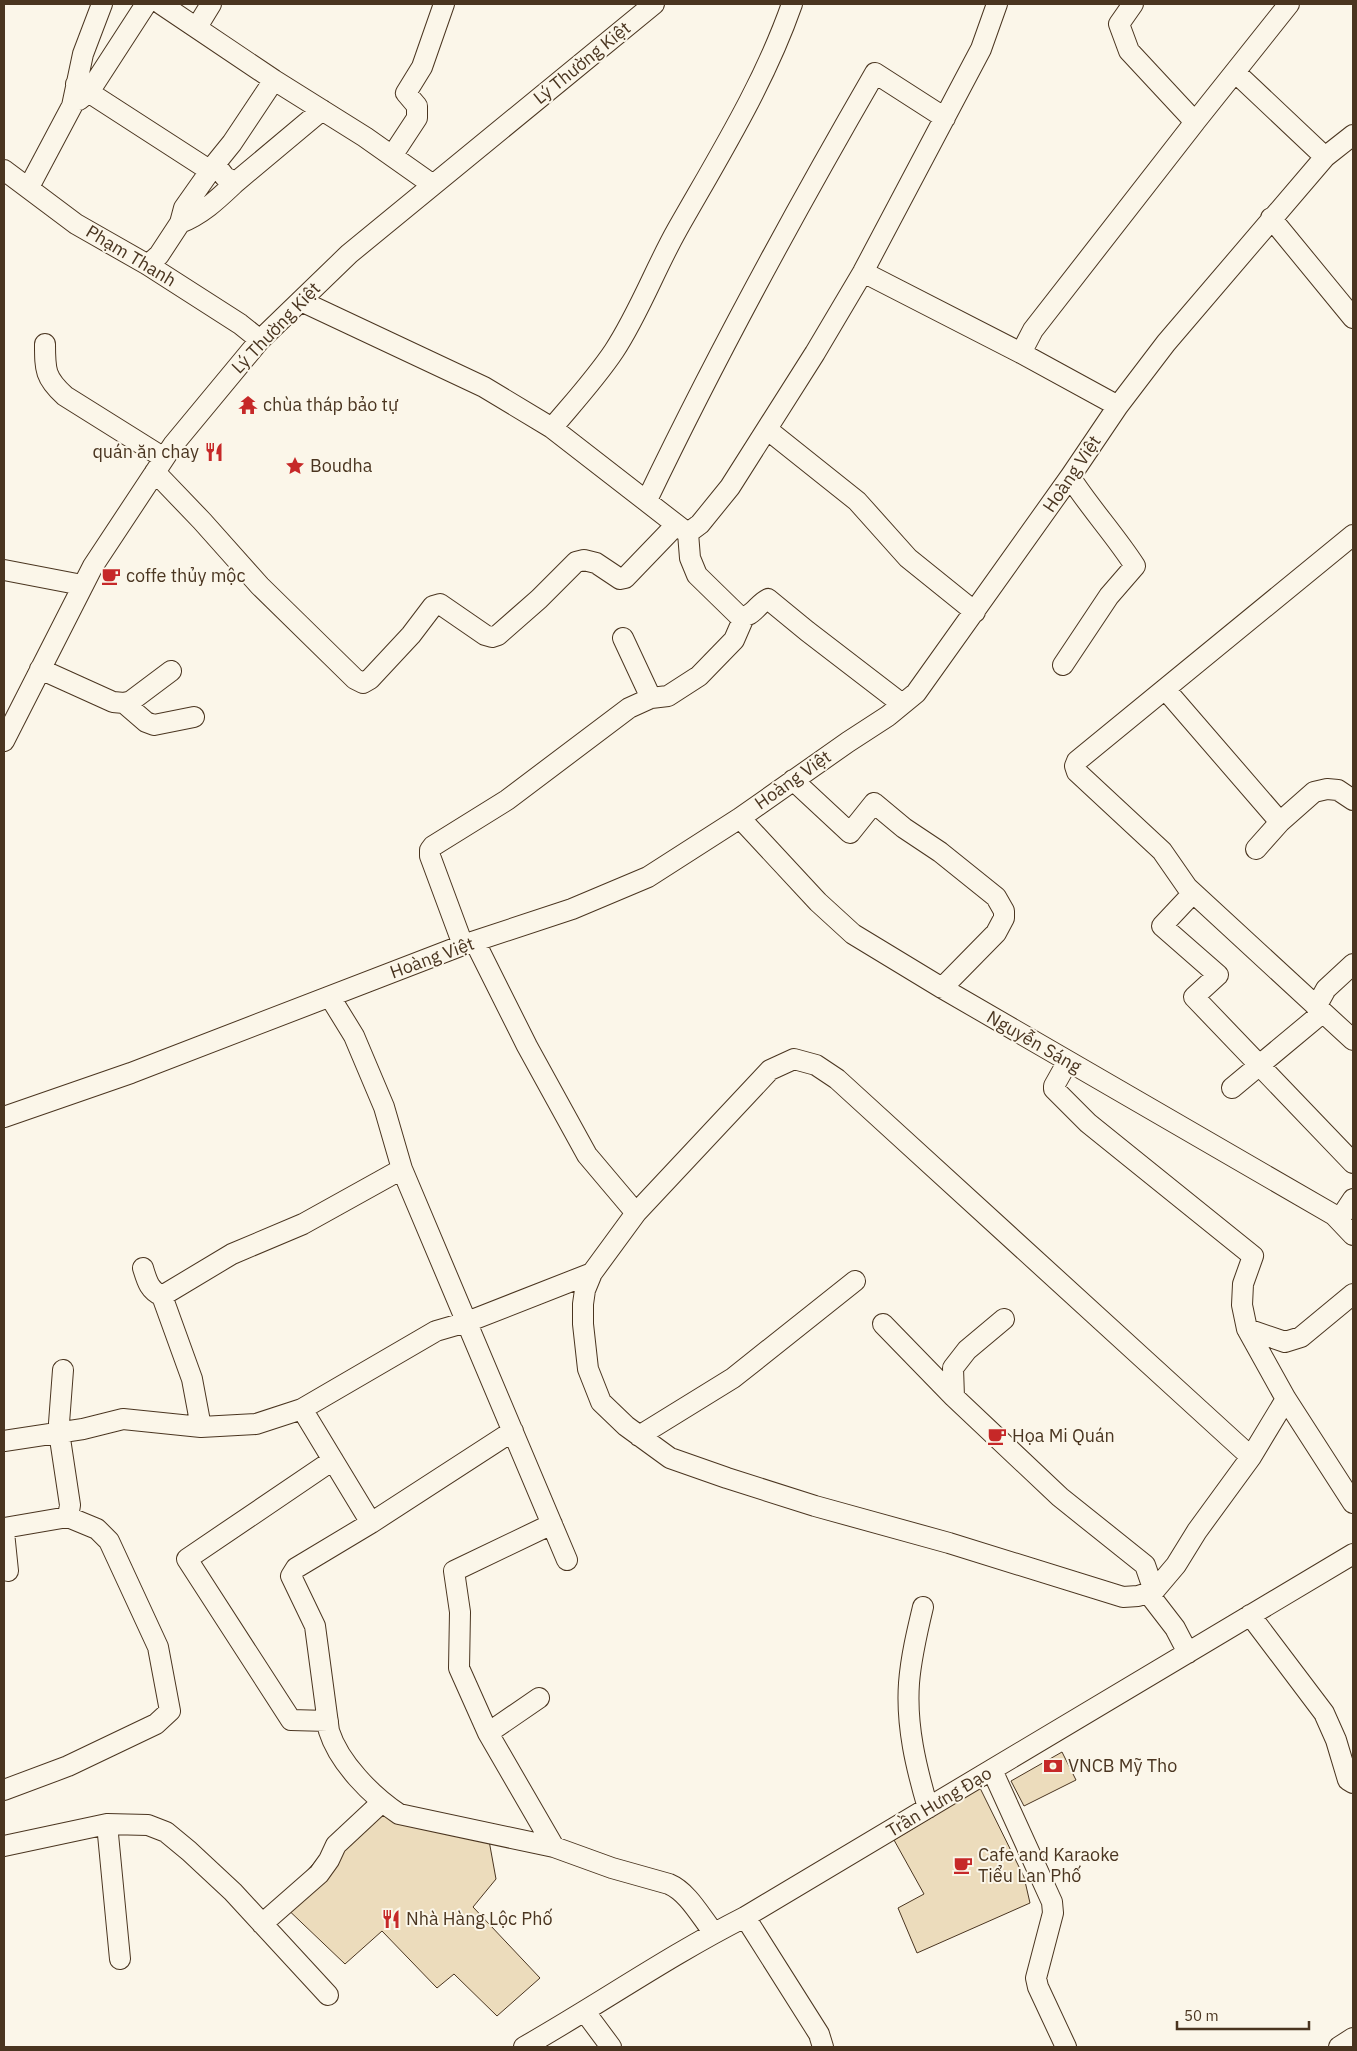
<svg xmlns="http://www.w3.org/2000/svg" width="1357" height="2051" font-family="'IBM Plex Sans',sans-serif">
	<style>
		.building { fill: #ecdcbc; stroke: #4a3520 }
		.lines { fill: none; stroke-linecap: round; stroke-linejoin: round }
		.minor-casing { stroke: #4a3520; stroke-width: 22 }
		.minor { stroke: #fbf6e9; stroke-width: 20 }
		.labels { text-anchor: middle; stroke-width: 4; stroke-linejoin: round; paint-order: stroke }
		.street-label { font-size: 18px; fill: #4a3520; stroke: #fbf6e9 }
		.poi-label { font-size: 18px; fill: #4a3520; stroke: #fbf6e9; text-anchor: start }
	</style>
	<rect width="100%" height="100%" fill="#fbf6e9"/>
	<path class="building" d="M1062,1752L1076,1780L1024,1806L1011,1781Z
		M980,1788L1024,1877L1030,1903L917,1953L898,1908L924,1894L894,1840Z
		M361,1809L488,1835L496,1879L473,1907L540,1978L497,2016L454,1974L437,1988L382,1931L345,1964L280,1902Z"/>
	<g class="lines">
		<g class="minor-casing">
			<path id="minor" d="M161,4L274,80L365,137L433,185
				M197,27L211,4
				M1236,73L1325,157
				M274,80L232,143L215,164L225,177L236,182L322,110
				M76,84L209,170
				M79,100L89,92L146,4
				M1195,122L1289,4
				M392,156L417,118V106L406,93L422,67L444,4
				M4,170L76,224L148,265L240,324L260,340
				M29,187L72,106L83,54L102,4
				M1271,218L1353,318
				M180,223C203,214 219,198 236,182
				M148,265L159,255L180,223L184,208L215,164
				M863,272L1021,353
				M301,301L484,387L552,428L686,532
				M45,344C45,370 45,378 65,396L164,458
				M1118,406L1021,353L1033,330L1195,122L1129,51L1119,24L1133,4
				M552,428C573,403 596,378 614,351C639,313 655,269 677,230C719,156 764,84 792,4
				M768,430L857,501L908,558L975,612
				M155,472L202,521L260,586L355,679L363,683L370,679L411,635L433,606L440,604L485,635L492,637L498,635L539,599L576,562L584,560L596,563L620,579L625,578L676,525
				M647,500C717,354 794,213 875,73L945,118
				M688,533L700,524L730,487L815,353L863,272L981,49L997,4
				M688,533L690,558L697,575L739,616C752,619 757,604 768,599L807,631L902,704
				M1353,535L1077,761L1075,766L1077,772L1162,851L1187,887L1353,1040
				M4,570L82,585
				M623,638L651,698
				M1063,665L1109,596L1135,566C1115,535 1090,508 1070,477
				M40,669L113,702L124,703L131,701L171,671
				M1165,689L1280,822
				M124,703L146,722L154,725L194,717
				M4,741L93,566L173,445L260,340L349,254L654,4
				M793,780L850,833L874,803L904,828L940,852L996,897L1004,911V918L996,933L942,988
				M740,818L818,902L853,934L942,988L1334,1215L1353,1235
				M1256,849L1280,822L1314,792L1327,789L1338,790L1353,800
				M1193,893L1162,926L1218,975L1194,997L1353,1163
				M475,942L527,1046L587,1155L636,1213L592,1273L585,1290L583,1304V1324L588,1369L601,1402L626,1426L670,1458L727,1478L815,1506L949,1543L1123,1597L1138,1596L1154,1591L1176,1565L1197,1531L1251,1457L1286,1399
				M463,945L430,856V850L433,846L507,800L629,708L651,698L668,696L699,676L734,640L744,617
				M330,997L354,1036L384,1107L402,1169L567,1560
				M1316,1007L1326,989L1353,964
				M1068,1061L1054,1086V1089L1088,1123L1253,1256L1243,1284L1242,1305L1247,1329L1286,1399L1353,1503
				M1232,1088L1322,1013
				M4,1117L131,1073L463,945L572,909L648,877L740,818L848,742L888,716L916,693L1070,477L1118,406L1166,343L1325,157L1353,135
				M636,1213L770,1070L794,1059L816,1065L837,1079L1251,1457
				M1339,1220L1353,1199
				M143,1268C147,1281 149,1290 162,1296L192,1379L201,1427
				M162,1296L232,1254L303,1224L402,1169
				M883,1324L954,1397L1060,1497L1145,1565L1154,1591
				M1247,1329L1285,1342L1301,1337L1353,1294
				M63,1370L59,1423L64,1432
				M954,1397L953,1368L967,1350L1004,1319
				M513,1431L371,1523L296,1568L291,1576L315,1626L329,1731C339,1763 372,1796 399,1814L554,1847L612,1868L669,1884C688,1892 701,1917 714,1933
				M59,1432L70,1505L68,1517
				M639,1436L733,1378L855,1281
				M4,1441L83,1429L123,1419L201,1427L256,1424L302,1409
				M371,1523L302,1409L436,1331L467,1322L592,1273
				M552,1524L454,1571L460,1612L459,1668L488,1733L554,1847
				M4,1528L68,1517L97,1529L109,1541L158,1647L170,1711L156,1724L68,1766L4,1790
				M4,1532L8,1571
				M1148,1593L1175,1628L1188,1653
				M923,1607C917,1632 911,1657 909,1683C906,1726 916,1767 928,1808
				M1250,1615L1324,1713L1336,1740L1348,1780L1353,1783
				M328,1721L291,1720L187,1559L333,1460
				M488,1733L539,1698
				M992,1770L1052,1902L1053,1913L1036,1978L1038,1987L1066,2047
				M107,1824L120,1959
				M4,1846L107,1824L148,1825L166,1832L189,1851L233,1892L328,1995
				M745,1917L819,2034L823,2047
				M262,1924L319,1874L329,1860L336,1845L381,1803
				M585,2012L611,2047
				M524,2047C598,2005 668,1956 745,1917L1353,1554
				M1339,2047L1353,2038"/>
		</g>
		<use href="#minor" class="minor"/>
	</g>
	<defs>
		<g id="temple-bare" transform="scale(1.5)"><path d="M0-6L5-2H3V0L6.5 2.5H4V6H1.5V3h-3V6H-4V2.5H-6.5L-3 0V-2H-5Z" fill="#c62828" stroke="#fbf6e9" stroke-width="2.5" paint-order="stroke"/></g>
		<g id="restaurant-bare" transform="scale(1.5)"><path d="M-5-6h1v4h1v-4h1v4h1v-4h1v5L-1.5 .5V6h-2V.5L-5-1ZM5-6V6H3V1.5H1.5Q1.5-4 5-6Z" fill="#c62828" stroke="#fbf6e9" stroke-width="2.5" paint-order="stroke"/></g>
		<g id="sight-bare" transform="scale(1.5)"><path d="M0-6L1.8-2.2L6-1.7L2.9 1.2L3.7 5.4L0 3.3L-3.7 5.4L-2.9 1.2L-6-1.7L-1.8-2.2Z" fill="#c62828" stroke="#fbf6e9" stroke-width="2.5" paint-order="stroke"/></g>
		<g id="cafe-bare" transform="scale(1.5)"><path d="M-5.5-4.5H6V0H3Q3 3.5 0 3.5H-2.5Q-5.5 3.5-5.5 0ZM3-3.2v2h1.7v-2ZM-6 4.5H4V6H-6Z" fill="#c62828" stroke="#fbf6e9" stroke-width="2.5" paint-order="stroke"/></g>
		<g id="bank-bare" transform="scale(1.5)"><path d="M-6-4H6V4H-6ZM0-2.3a2.3 2.3 0 1 0 0 4.6a2.3 2.3 0 1 0 0-4.6Z" fill="#c62828" stroke="#fbf6e9" stroke-width="2.5" paint-order="stroke"/></g>
	</defs>
	<g fill-rule="evenodd">
		<use href="#temple-bare" x="248" y="405"/>
		<use href="#restaurant-bare" x="214" y="452"/>
		<use href="#sight-bare" x="295" y="466"/>
		<use href="#cafe-bare" x="111" y="576"/>
		<use href="#cafe-bare" x="997" y="1436"/>
		<use href="#bank-bare" x="1053" y="1766"/>
		<use href="#cafe-bare" x="963" y="1865"/>
		<use href="#restaurant-bare" x="391" y="1919"/>
	</g>
	<g class="labels">
		<g class="street-label">
			<text transform="translate(582 63) rotate(-39)" y="6">Lý Thường Kiệt</text>
			<text transform="translate(131 256) rotate(31)" y="6">Phạm Thanh</text>
			<text transform="translate(276 328) rotate(-46)" y="6">Lý Thường Kiệt</text>
			<text transform="translate(1072 474) rotate(-56)" y="6">Hoàng Việt</text>
			<text transform="translate(793 780) rotate(-35)" y="6">Hoàng Việt</text>
			<text transform="translate(432 958) rotate(-20)" y="6">Hoàng Việt</text>
			<text transform="translate(1034 1042) rotate(30)" y="6">Nguyễn Sáng</text>
			<text transform="translate(939 1802) rotate(-31)" y="6">Trần Hưng Đạo</text>
		</g>
		<g class="poi-label">
			<text x="263" y="411">chùa tháp bảo tự</text>
			<text x="199" y="458" text-anchor="end">quán ăn chay</text>
			<text x="310" y="472">Boudha</text>
			<text x="126" y="582">coffe thủy mộc</text>
			<text x="1012" y="1442">Họa Mi Quán</text>
			<text x="1068" y="1772">VNCB Mỹ Tho</text>
			<text x="978" y="1861">Cafe and Karaoke<tspan x="978" dy="21">Tiểu Lan Phố</tspan></text>
			<text x="406" y="1925">Nhà Hàng Lộc Phố</text>
		</g>
	</g>
	<rect width="1357" height="2051" fill="none" stroke="#4a3520" stroke-width="10"/>
	<path d="M1177 2021v8h132v-8" fill="none" stroke="#4a3520" stroke-width="2.5"/>
	<text x="1184" y="2021" font-size="15" fill="#4a3520" stroke="#fbf6e9" stroke-width="4" paint-order="stroke">50 m</text>
</svg>
